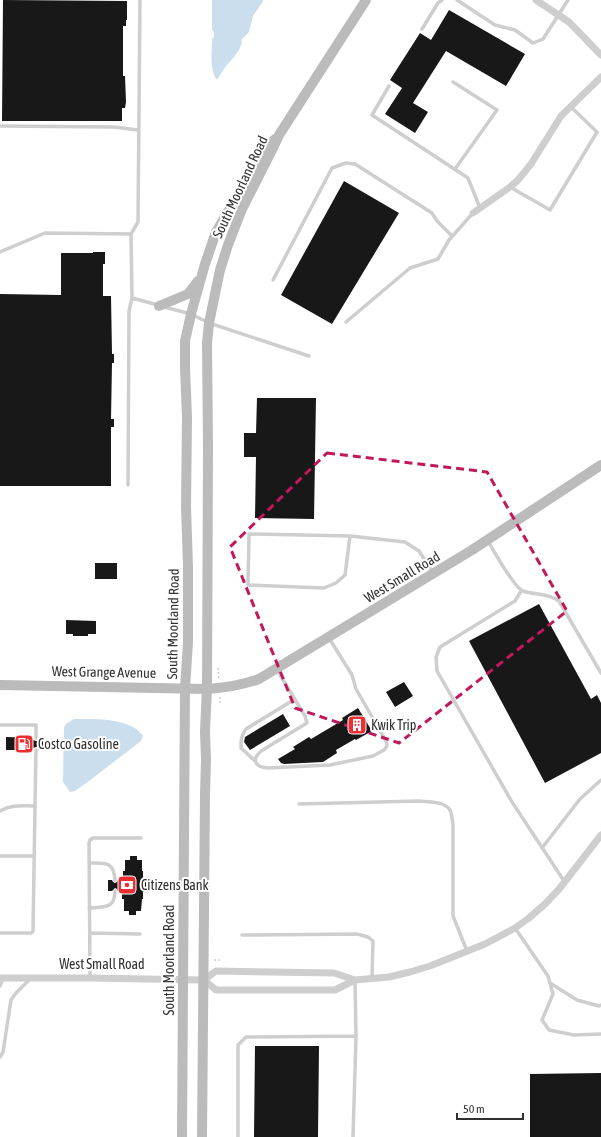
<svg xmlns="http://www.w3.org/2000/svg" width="601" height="1137" font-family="'Asap Condensed',sans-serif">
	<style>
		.water { fill: #cadeee }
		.building { fill: #181818 }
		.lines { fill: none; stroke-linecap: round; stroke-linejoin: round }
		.path { stroke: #cecece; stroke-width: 1.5; stroke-dasharray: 2 2; stroke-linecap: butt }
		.lane { stroke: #cecece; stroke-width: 3.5 }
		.street { stroke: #cecece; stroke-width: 7 }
		.secondary { stroke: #bbb; stroke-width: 10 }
		.marked { fill: none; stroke: #c2185b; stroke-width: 3; stroke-dasharray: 8 5; stroke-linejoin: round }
		.labels { text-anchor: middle; stroke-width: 4; stroke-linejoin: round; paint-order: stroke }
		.street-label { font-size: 14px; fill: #313131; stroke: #fff }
		.poi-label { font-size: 14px; fill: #313131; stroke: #fff; text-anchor: start }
	</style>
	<rect width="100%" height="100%" fill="#fff"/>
	<path class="water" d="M212,0H263L262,3L253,16L249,32L242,39C242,50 232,59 226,66C223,70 220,75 217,80C209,70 212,52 212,39L214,37V32L212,30Z
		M74,719C93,719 115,718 133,727C137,729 140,733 143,735L141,741L89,781L75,791L70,792L63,782L64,727L67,723Z"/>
	<path class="building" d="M3,0L127,1V20H126V26H123V76H125L126,102L125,108H122V121H2Z
		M449,10L525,54L506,86L446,51L413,103L428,112L415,133L385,114L402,88L390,80L420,33L431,40Z
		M344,181L399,213L332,324L281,295Z
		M93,252H105V264H103V296H111L112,354H114V363H112L111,419H114V427H111V486H0V294L61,295V253H93Z
		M257,398H316L314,519L255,518L256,457H244V433H256Z
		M95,563H117V579H95Z
		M539,604L591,699L597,695L601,703V753L545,783L469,641Z
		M66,620L96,621V634H88V636H73V634H66Z
		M404,682L413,696L395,707L386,692Z
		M358,708L372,731L356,740L355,739L336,750L337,753L323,762L284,764L281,763L278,759L295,749L293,747L309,737L311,739L343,720L342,718Z
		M283,714L290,726L250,750L244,742L245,737Z
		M6,737L33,738V740L36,741H38L39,738H43V750H39L38,747H36L33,748V750H6Z
		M130,856H137V860H142V871H143V879H145V881H146V890H145V892H143V899H142L141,911H136V915H129V911H124V899H122V891H118L117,889L115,888L112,891H108V880H112L113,882L115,883L117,882L118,880H123V871H125V860H130Z
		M255,1046H319L318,1137H254Z
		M601,1073V1137H530V1074Z"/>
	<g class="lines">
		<path class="path" d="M218,668L219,679
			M220,697V705
			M214,960H222"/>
		<path class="lane" d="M140,0L138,222L131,234L132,298L158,305
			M457,0L495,25L515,30L533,43L543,39L568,0
			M422,29L438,3L442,0
			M453,82L497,110L455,169
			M389,86L372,115L468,178L480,208
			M0,126L114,127L138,130
			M510,187L550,210L597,132L571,107
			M0,252L45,233L131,234
			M273,280L332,168L346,163L355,164L432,213L437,221L452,236
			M164,307L191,314L209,323L309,356
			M346,322L410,268L438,259L449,240L473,213
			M128,485L129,311L132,298
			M350,536L249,534L248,585L324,588L336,583L345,575L350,536L405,542L419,551L433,573
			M488,541C494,551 514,588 523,591C535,595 548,593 559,601L601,673
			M521,591L515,601L440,647L436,657L437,671L512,802L564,881
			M277,670L305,716L307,723L261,751C251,760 255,767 268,768L330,765L373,756L384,750L387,746L386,741L356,689L352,675L329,638
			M0,725H36V738
			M255,761L241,748C241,740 241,736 246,729L295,699
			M299,804L419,801C429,802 444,801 450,810C452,814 452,820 453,824V916L467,951
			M35,806L36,750
			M0,811C13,804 21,806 35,806L33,931L31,933H0
			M542,848L580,799L601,780
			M0,856H34
			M89,863C105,863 114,861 115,880
			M89,908C104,907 115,909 115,891
			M515,928L548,976L553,994L542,1020L549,1030L574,1035L601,1034
			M90,933L140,934
			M242,935L357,934L368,937L373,941L372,978
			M90,978L89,843L90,840L93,838H141
			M550,983L577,1000L599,1006L601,1005
			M0,986L3,979
			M0,1057L3,1052L11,1000L16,993L30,979
			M238,1137V1045L246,1037L356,1036
			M353,1137L356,1036L355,981"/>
		<path class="street" d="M536,0L569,22L601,55
			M473,213L510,187L518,180L531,164L561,116L601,77
			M0,978H90L204,980
			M204,980L216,990H335L355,980L389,977L410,972L430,966L485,944L515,928L529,918L545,904L560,888L601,835
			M204,980L216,971L334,973L355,980"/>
		<path class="secondary" d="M159,306L188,294L198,281
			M0,685L207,689C224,688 242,685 259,679L472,550L601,465
			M182,1137L185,688L188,642V567L186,507L187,417L185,368V341L191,314L205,264L216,232L265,149L275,139
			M202,1137L205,795L206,759L205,731L207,689L208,447L207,343L209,323L220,270L228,245L242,209L271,152L279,135L366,0"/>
	</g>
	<path class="marked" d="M327,453L487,472L567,611L399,743L295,708L230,547Z"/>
	<defs>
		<g id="building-square" transform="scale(1)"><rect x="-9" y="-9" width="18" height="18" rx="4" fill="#ed2e32" stroke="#fff"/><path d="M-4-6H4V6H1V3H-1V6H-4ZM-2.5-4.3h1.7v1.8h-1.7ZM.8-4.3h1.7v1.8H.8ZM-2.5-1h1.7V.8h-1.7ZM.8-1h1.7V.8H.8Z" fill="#fff"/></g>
		<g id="fuel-square" transform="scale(1)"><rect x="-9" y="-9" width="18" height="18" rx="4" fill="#ed2e32" stroke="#fff"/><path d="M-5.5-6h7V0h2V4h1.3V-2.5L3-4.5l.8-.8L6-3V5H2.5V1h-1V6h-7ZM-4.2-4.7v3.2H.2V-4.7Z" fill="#fff"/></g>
		<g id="bank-square" transform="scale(1)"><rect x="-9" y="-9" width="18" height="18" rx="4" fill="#ed2e32" stroke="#fff"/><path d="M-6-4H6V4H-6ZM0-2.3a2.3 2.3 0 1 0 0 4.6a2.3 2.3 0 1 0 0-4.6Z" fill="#fff"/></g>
	</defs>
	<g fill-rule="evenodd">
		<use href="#building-square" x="357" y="725"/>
		<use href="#fuel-square" x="24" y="744"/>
		<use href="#bank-square" x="127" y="885"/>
	</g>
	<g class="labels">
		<g class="street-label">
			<text transform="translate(240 187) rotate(-65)" y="5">South Moorland Road</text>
			<text transform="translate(402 577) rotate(-31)" y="5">West Small Road</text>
			<text transform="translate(173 624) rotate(-89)" y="5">South Moorland Road</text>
			<text transform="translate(104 672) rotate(1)" y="5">West Grange Avenue</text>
			<text transform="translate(169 960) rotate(-90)" y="5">South Moorland Road</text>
			<text x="102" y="969">West Small Road</text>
		</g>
		<g class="poi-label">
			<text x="371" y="730">Kwik Trip</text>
			<text x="38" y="749">Costco Gasoline</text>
			<text x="141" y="890">Citizens Bank</text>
		</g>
	</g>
	<path d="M457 1113v6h66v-6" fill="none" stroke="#313131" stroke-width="2"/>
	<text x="463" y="1113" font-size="12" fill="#313131" stroke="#ffffff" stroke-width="3" paint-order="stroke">50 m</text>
</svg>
